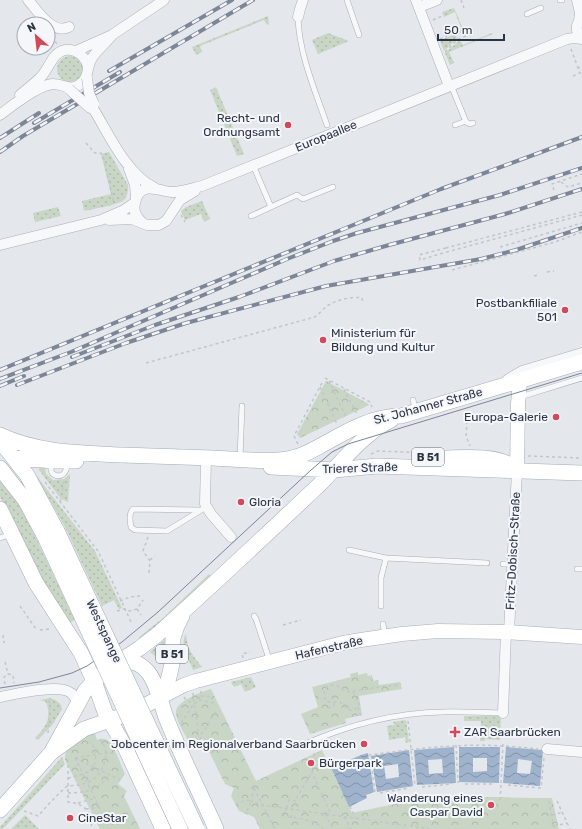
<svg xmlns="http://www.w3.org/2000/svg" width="582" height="829" font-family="Rubik,sans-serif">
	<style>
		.grass { fill: url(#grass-dots) }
		.park { fill: url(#park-crowns) }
		.water { fill: url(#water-waves); fill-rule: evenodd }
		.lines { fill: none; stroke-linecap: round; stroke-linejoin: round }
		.lane-casing { stroke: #a9aeb7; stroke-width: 6 }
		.street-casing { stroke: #a9aeb7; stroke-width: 11 }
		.secondary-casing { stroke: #a9aeb7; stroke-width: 15 }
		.primary-casing { stroke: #a3abb8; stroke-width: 16 }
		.path { stroke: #c2c5cb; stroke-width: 1.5; stroke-dasharray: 3 3; stroke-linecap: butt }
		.lane { stroke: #f7f8fa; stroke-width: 5 }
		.street { stroke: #f7f8fa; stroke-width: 10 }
		.secondary { stroke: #fff; stroke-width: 14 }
		.primary { stroke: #fff; stroke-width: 15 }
		.tram { stroke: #7d8696; stroke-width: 1 }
		.rail-casing { stroke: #7d8696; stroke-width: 4 }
		.rail { stroke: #f4f6f9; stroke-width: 2.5; stroke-dasharray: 8; stroke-linecap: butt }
		.street-bridge-casing { stroke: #a9aeb7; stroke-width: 11; stroke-linecap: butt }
		.primary-bridge-casing { stroke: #a3abb8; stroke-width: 16; stroke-linecap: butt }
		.street-bridge { stroke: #f7f8fa; stroke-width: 10 }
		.primary-bridge { stroke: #fff; stroke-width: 15 }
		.poi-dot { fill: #d1495b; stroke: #f4f6f9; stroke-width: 1.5 }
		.labels { text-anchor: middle; stroke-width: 4; stroke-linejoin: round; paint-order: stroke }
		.shield { fill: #f4f6f9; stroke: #676e7b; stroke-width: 1 }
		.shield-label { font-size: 11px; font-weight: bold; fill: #2b3445 }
		.poi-label { font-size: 12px; fill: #2b3445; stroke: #f4f6f9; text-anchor: end }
		.street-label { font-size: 12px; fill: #2b3445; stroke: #f4f6f9 }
	</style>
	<defs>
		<pattern id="grass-dots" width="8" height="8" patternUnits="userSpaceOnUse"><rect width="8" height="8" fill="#c9d6c5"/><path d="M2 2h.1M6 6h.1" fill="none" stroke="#adb8ab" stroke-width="1.8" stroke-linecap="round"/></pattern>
		<pattern id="park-crowns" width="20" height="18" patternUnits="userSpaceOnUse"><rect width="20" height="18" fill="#c9d6c5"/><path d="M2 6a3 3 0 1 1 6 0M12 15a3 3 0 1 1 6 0" fill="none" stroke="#adb8ab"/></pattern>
		<pattern id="water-waves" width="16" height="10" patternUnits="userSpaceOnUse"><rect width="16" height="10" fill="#9fb4cc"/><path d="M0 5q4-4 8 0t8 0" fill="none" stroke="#8293a7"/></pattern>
	</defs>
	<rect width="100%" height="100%" fill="#e4e7ec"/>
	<path class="grass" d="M454,8L464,31L456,35L457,39L444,51L440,40L453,35V34L462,30L455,12L444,17L442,12Z
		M268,16L269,24L267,25L264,20L200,46L202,52L196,55L192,47Z
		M328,33L349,41L318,54L312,40Z
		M492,33L493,34L449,52L454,63L450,65L445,53L460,40L463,45Z
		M57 69a13 13 0 1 1 26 0a13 13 0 1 1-26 0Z
		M216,87L244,154L237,156L210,90Z
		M109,152L128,185C128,190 128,196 124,200C118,205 92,209 84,211L82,201L111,194L101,154Z
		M202,201L210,219L204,222L201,214L185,220L181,211L186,207Z
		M58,207L61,216L35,222L33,213Z
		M39,468H45L46,474L53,480L64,479L70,474L68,502L61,499L39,470Z
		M35,474L95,551L122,608L119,609L114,600L102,606L65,527Z
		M0,476L26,517L75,620L70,622L51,596L0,497Z
		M209,574L212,576L141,641L139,637L163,618Z
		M186,634C187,649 193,656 202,667L193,670C189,659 179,645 186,634Z
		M167,638V659L158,658L150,652Z
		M251,677L256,687L245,692L241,684L234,687L231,682Z
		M50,698C56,700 61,702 62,709L53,724L38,740L35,738C46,727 52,718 46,702L40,700Z
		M464,716H501L500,740L485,739V741H480L481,721H464Z
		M406,720L409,742L406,743L405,737L389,740L387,726L394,725L393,722Z
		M62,757L65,764L3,829H0V827Z
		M25,815L39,829H11Z"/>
	<path class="park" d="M326,381L367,403L369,405L300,438L297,434Z
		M358,672V675L367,673L368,676L372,675L373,681L378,680L379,685L400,682L402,689L359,696L362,715L345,719L346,723L310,734L301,714L318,707L312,687L351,677L350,674Z
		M211,689L256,781L322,750L352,813C376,808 399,802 424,800C466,795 509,798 552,798L559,829H260L254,817L239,811L231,796L234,788L225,784L203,739L189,742C185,734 177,723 176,713C175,701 202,692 211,689Z
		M94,730L97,740C100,739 103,738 107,740C114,743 121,766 125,774L118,784L127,791L124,796L140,829H100L65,760V755L67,750Z"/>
	<path class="water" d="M454,747L456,783L417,785L414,750ZM442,759L443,773L429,774L428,760Z
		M459,747H500L499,783L459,782ZM473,758H487V771L473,772Z
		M506,747L543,750L540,786L503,783ZM518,759L532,761L530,774L517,773Z
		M409,750L413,786L377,792L371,756ZM398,764L399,777L386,779L384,766Z
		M368,753L374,792L366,795L367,798L349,807L331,768L361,755Z"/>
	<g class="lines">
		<g class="lane-casing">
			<path id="lane" d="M347,0L359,35
				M560,0H562
				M527,14L541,8
				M298,17C299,54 315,90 327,125
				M451,85L466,122L470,124L473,123
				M455,125L466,121
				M253,165L271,207
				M251,216L297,195L303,199L333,187
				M520,397L582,378
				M413,400L416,411
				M240,458L242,406
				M54,462C53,463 51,467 51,468C50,477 62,478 65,472C67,469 67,465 68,462
				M199,510L133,509C129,513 130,522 131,527L135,530L167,531L206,507
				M0,538L11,534
				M349,550L386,558L487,563
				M503,564H512
				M577,569H582
				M381,606V578L386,558
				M254,616L256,619L270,662
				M383,624L385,636
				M305,744C348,725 394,713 442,712C462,711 483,713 503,713"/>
		</g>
		<g class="street-casing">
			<path id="street" d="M28,0C38,11 52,35 69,27
				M416,0L449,86
				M577,0L580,13L579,21
				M419,7L437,0
				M298,17L300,9L303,0
				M582,18C575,24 575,32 582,38
				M76,51L112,35L164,0
				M20,95C27,89 35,83 41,77C47,70 50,62 55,56C67,43 85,52 88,67
				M89,107L94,110C110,136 127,175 155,188
				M0,115C11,106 39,85 53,84C63,84 70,91 79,85C90,78 86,67 92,58C96,51 107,42 112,35
				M129,169L135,185L136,198
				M109,220L132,219L147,225H159L166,221L180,200L195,191
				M142,222C136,217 133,211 135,203C140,178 162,193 174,192C184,191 193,188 202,186L567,39L574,38L582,39
				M0,245L101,220L124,210L134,203
				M507,380L522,371L582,353
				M206,458L205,504L211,514L231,537
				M509,632L517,471
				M0,697C16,694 59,683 71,693C75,696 76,700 77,704
				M503,713L506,632
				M547,749L582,752"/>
		</g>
		<g class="secondary-casing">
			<path id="secondary" d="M517,471L518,404L520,381
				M159,698L184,685L196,681L343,643L361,640L402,634L438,631L506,632L582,637"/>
		</g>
		<g class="primary-casing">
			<path id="primary" d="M0,435C38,453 81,453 122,455C152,456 183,457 213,458C237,459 269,463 292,458C303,456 313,450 322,445C347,431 372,416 401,416L582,362
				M0,441L27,475L57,531
				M15,458L55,461H76
				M443,458C462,458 497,454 513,467
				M271,467L334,470L377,466L582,473
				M0,468L25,500L45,537
				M0,509L36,583L81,653L94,681L105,712L125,747L163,829
				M121,662C133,661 139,662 148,672C158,685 161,705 167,720C182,757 200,793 216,829
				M52,752L84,729L133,712L159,698L168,681L172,664L173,638L177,626L182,616
				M0,810L51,753L85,691L94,681L108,669L140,648L158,634C213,585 266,535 319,485C338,466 367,430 391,420"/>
		</g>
		<path class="path" d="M461,0L464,8
			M433,20L442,16
			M55,37L53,39L57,44
			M440,39L447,36
			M571,49L578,68
			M445,52L458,39L474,33
			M573,76L580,73L578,68L582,66
			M86,143L95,153H101L104,159L114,204
			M561,182L568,187L582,183
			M554,190L552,184L582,174
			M582,212L446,248L447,252L582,215
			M181,215L185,222
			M500,247L582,223
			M446,248L419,255L420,260L446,252
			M452,270L555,242L582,232
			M547,272L554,271
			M534,276L538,275
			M146,363L315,317C319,314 323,309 327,306C336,300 352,296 362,298L363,303
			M325,378L370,402L372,407
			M329,381L347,419
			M320,387L337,424
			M344,389L357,414
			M467,421L466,436L470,446
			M298,444L294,436L323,381
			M371,454L378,451L432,453
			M528,456L582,458
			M45,482L98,551L132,624
			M60,502L64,482
			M148,537L143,551L150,561L149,573
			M150,560L155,556
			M120,601L130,597L140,596
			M20,606L36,629
			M137,609L141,615
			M117,611L124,609L130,611L137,609L143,600
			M283,625L301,620
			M40,630L50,629
			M3,635L4,643
			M243,658L242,654L250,652
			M5,662L8,674
			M5,684L4,677L8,674L13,675L14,683
			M353,692L359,704L358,707C348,714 347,708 340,702H329L325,700L324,693L325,689L328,686L332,685L337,686L347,692L401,684
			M193,693L198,730L201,734
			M201,696L212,697
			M184,697L186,700L194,704
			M199,700L214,703
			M358,707L361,717
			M328,708L334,706V703
			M408,721L415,786
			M181,723L194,704L199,700L201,691
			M48,733L50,708L49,699
			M200,740L201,734C209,728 209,716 218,711
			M456,745L458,783
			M315,747L312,773L331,814
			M75,758L110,829
			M75,758L120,780
			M75,758L106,753H115
			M68,765V802C83,803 94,812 91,829
			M68,778C75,776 83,775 89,771C98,764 97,750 91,742
			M501,783L503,743
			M465,784H494
			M508,785L541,788L544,758
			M422,787L451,784
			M254,788L251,801L262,805L431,829
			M254,788L275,829
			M375,792L370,755C398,751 427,747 455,746C483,744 511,746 538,749
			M68,793C84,793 100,790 109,775
			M380,793L409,788
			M500,800L501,784
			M549,801L554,829
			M557,801L570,829
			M78,803L96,798
			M236,805L245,800L251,801L246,814
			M295,805L296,801
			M350,806L355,817
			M286,808L284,816C294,818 318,820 323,829
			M287,808L289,800L296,801L297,797L311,774
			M86,809L100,807
			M24,811L38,816C47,806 56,796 66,787C69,785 74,786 78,785C92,783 102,774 105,760C107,751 105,744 98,737
			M325,814L333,829
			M91,815L103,814
			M552,815L563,812
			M344,817L351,829
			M291,818L292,813
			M554,826L567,823"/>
		<use href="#lane" class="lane"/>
		<use href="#street" class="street"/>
		<use href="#secondary" class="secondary"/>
		<use href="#primary" class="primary"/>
		<path class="tram" d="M0,688L39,682L72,673L87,666L122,642L158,612L311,470L332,452L348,444L582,373"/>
		<g class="rail-casing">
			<path id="rail" d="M109,71L232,0
				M34,123L120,72
				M0,138L39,113
				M0,152L23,136L253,0
				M72,357L155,325L239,297L334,261L389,245L505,214L582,189
				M0,370L441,189L582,137
				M0,379L71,352L287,259L333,241L357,233L500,195L582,168
				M17,385L126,343L186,323L326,286L481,259L516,250L582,228
				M0,386L24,376"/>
		</g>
		<use href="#rail" class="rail"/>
		<g class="street-bridge-casing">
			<path id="street-bridge" d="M87,78L89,93L94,104
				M69,89L89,107"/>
		</g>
		<g class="primary-bridge-casing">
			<path id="primary-bridge" d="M57,531L197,829
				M45,537L180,829"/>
		</g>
		<use href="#street-bridge" class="street-bridge"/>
		<use href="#primary-bridge" class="primary-bridge"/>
	</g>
	<g class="poi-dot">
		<circle cx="288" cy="125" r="4"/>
		<circle cx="565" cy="310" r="4"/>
		<circle cx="323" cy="340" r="4"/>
		<circle cx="556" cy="417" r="4"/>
		<circle cx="241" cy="502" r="4"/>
		<path d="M453 726h4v4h4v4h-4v4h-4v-4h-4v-4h4z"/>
		<circle cx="364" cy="744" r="4"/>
		<circle cx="311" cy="763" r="4"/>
		<circle cx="491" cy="805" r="4"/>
		<circle cx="70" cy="818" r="4"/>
	</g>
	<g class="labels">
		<g class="shield">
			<rect x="412" y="448" width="32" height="18" rx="3"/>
			<rect x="156" y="645" width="32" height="18" rx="3"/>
		</g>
		<g class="shield-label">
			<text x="428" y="461">B 51</text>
			<text x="172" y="658">B 51</text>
		</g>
		<g class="poi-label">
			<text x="280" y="122">Recht- und<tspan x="280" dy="14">Ordnungsamt</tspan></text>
			<text x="557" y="307">Postbankfiliale<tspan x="557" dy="14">501</tspan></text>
			<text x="331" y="337" text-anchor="start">Ministerium für<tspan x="331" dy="14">Bildung und Kultur</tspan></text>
			<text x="548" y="421">Europa-Galerie</text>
			<text x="249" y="506" text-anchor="start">Gloria</text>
			<text x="464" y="736" text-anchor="start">ZAR Saarbrücken</text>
			<text x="356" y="748">Jobcenter im Regionalverband Saarbrücken</text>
			<text x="319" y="767" text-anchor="start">Bürgerpark</text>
			<text x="483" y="802">Wanderung eines<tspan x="483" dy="14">Caspar David</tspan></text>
			<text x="78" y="822" text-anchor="start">CineStar</text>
		</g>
		<g class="street-label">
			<text transform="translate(326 136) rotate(-22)" y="4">Europaallee</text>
			<text transform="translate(428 406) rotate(-15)" y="4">St. Johanner Straße</text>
			<text transform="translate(360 468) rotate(-2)" y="4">Trierer Straße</text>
			<text transform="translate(513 551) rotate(-87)" y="4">Fritz-Dobisch-Straße</text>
			<text transform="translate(104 631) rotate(65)" y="4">Westspange</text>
			<text transform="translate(329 648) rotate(-13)" y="4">Hafenstraße</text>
		</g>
	</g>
	<g transform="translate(36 36) rotate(332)"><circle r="19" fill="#f4f6f9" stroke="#a4a8b1"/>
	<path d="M0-3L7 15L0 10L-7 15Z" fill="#d1495b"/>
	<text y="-6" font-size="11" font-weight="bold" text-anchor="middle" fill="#2b3445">N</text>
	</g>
	<path d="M438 34v6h66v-6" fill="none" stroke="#2b3445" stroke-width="2"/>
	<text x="444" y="34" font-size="12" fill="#2b3445" stroke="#f4f6f9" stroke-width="3" paint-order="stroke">50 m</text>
</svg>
